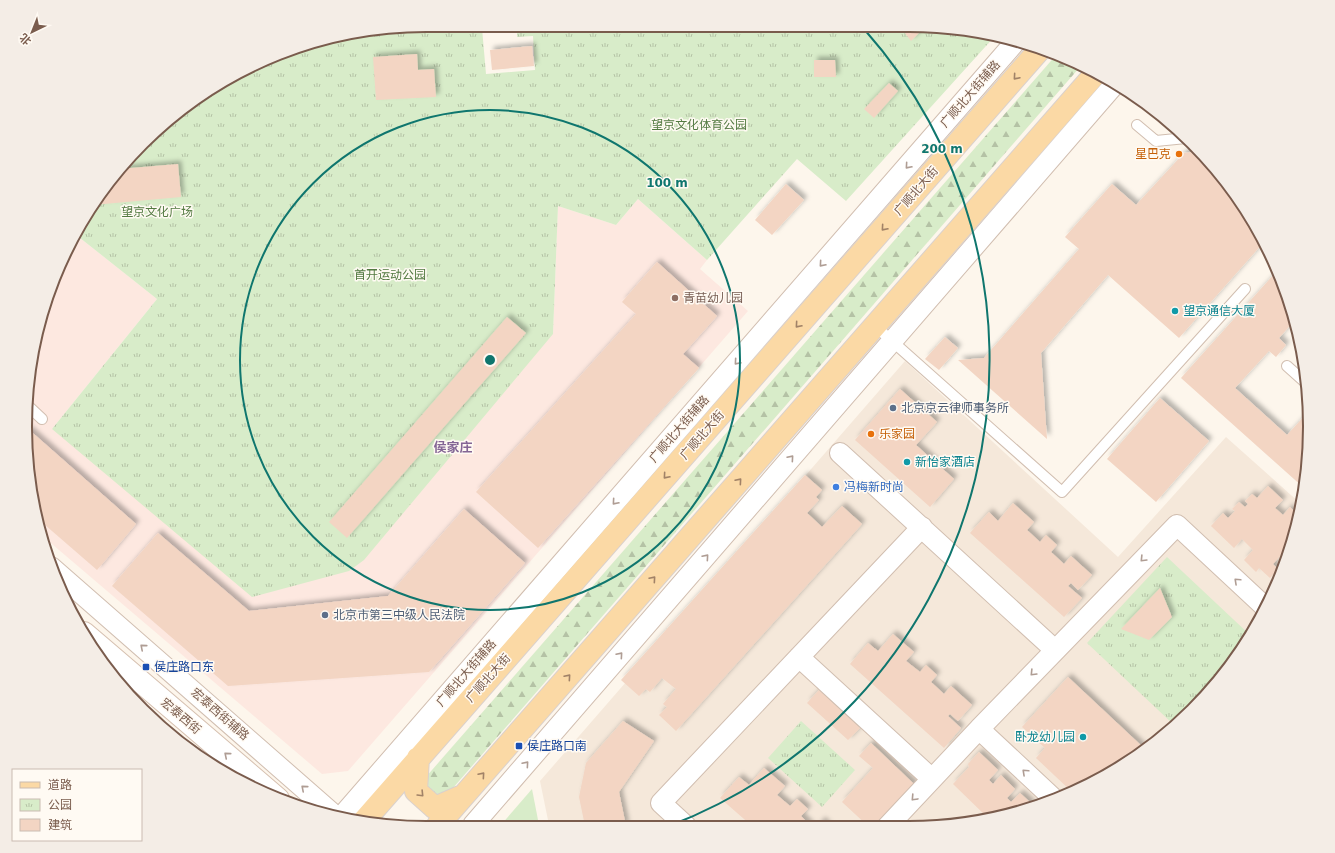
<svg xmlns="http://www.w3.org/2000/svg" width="1335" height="853" font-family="'DejaVu Sans','Noto Sans SC',sans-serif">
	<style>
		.residential { fill: #f5e8da }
		.commercial { fill: #fde8e0 }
		.green { fill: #d8ecc9 }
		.forest { fill: url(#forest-firs) }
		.park { fill: url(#park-tufts) }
		.building { fill: #f3d5c3; filter: url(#shadow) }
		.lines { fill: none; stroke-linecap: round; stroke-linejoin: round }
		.lane-casing { stroke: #d1beb0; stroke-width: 12 }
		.street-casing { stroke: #d1beb0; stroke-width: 22 }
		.secondary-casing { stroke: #d6c0b0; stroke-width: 24 }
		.primary-casing { stroke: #dad1cd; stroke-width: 24 }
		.lane { stroke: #fff; stroke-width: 10 }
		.street { stroke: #fff; stroke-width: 20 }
		.secondary { stroke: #fff; stroke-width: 22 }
		.primary { stroke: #fbd9a5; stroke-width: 22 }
		.oneway { stroke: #a18267 }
		.oneway2 { stroke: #af9d94 }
		.ring { fill: none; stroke: #0f766e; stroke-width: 2 }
		.food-dot { fill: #e8710a; stroke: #fffaf3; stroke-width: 1.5 }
		.education-dot { fill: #8d6e63; stroke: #fffaf3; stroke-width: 1.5 }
		.culture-dot { fill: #0f9aa8; stroke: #fffaf3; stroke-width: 1.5 }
		.service-dot { fill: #5c6f8a; stroke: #fffaf3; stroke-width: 1.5 }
		.shop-dot { fill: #3f7fe0; stroke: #fffaf3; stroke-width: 1.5 }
		.transit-dot { fill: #1a4fb4; stroke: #fffaf3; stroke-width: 1.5 }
		.labels { text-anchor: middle; stroke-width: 3; stroke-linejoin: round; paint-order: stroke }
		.street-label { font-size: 12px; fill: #7a5c4d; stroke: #fffaf3 }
		.park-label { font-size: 12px; fill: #537a41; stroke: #fffaf3 }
		.food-label { font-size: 12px; fill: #c56008; stroke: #fffaf3; text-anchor: end }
		.education-label { font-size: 12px; fill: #785e54; stroke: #fffaf3; text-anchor: start }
		.culture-label { font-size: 12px; fill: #0d838f; stroke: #fffaf3; text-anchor: start }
		.service-label { font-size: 12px; fill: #4e5e75; stroke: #fffaf3; text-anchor: start }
		.shop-label { font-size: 12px; fill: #366cbe; stroke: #fffaf3; text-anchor: start }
		.transit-label { font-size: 12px; fill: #164399; stroke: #fffaf3; text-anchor: start }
		.neighbourhood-label { font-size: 13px; font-weight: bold; fill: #846695; stroke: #fffaf3 }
		.rim { fill: none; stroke: #7a5c4d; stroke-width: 2 }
		.centre { fill: #0f766e; stroke: #fffaf3; stroke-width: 2 }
		.ring-label { font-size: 12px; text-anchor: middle; font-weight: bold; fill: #0f766e; stroke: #fffaf3; stroke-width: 3; stroke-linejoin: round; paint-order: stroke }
	</style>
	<defs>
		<pattern id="forest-firs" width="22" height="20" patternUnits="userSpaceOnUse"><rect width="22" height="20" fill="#d8ecc9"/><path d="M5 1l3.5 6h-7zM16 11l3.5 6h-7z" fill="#b4c2a5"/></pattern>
		<pattern id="park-tufts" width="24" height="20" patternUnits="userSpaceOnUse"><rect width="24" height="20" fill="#d8ecc9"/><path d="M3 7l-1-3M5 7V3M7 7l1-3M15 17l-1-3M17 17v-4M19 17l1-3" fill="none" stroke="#b4c2a5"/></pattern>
		<filter id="shadow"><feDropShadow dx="3.5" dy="-3.5" stdDeviation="2" flood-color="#0004"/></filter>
	</defs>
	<rect width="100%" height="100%" fill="#fdf6ec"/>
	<path class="residential" d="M905,361L1118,557L1226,437L1301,504L1289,555L1256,627L1211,691L1153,745L1086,786L1012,814L935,827L549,825L540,781Z"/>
	<path class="commercial" d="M638,199L707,260L700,269L748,311L348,771L322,774L39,533L26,453V400L46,297L75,234L157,299L52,429L553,334L558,206L616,225Z"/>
	<path class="green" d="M532,789L539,825H501Z"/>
	<path class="forest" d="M1057,54L1081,64L1080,67L446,796L428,797L425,778Z"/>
	<path class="park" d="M374,28H482L486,74L535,70L533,36L517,37V28H961L995,36L846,201L797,159L707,260L638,199L616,225L558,206L553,334L364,560L349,571L252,597L52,429L157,299L75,234L108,182L143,142L203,93L298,46Z
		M1167,557L1250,635L1211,691L1174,725L1087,643Z
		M801,721L855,770L822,807L768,758Z"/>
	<path class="building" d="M901,28H915L919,33L911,41Z
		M532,46L534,66L492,70L490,50Z
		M417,54L418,70L434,69L436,97L376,100L373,57Z
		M814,60H835L836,77H814Z
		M889,83L898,91L874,118L864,109Z
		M1198,151L1227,182L1264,242L1179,338L1108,275L1041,353L1047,439L958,360L984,358L1079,249L1065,237L1112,184L1136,205L1184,153Z
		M178,164L181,197L93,205L119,169Z
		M786,184L804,200L772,235L755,220Z
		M657,262L717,316L683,354L699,368L538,548L476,492L636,314L622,302Z
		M1277,271L1295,320L1279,338L1286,345L1276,357L1269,351L1235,388L1287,435L1309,411L1307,479L1304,488L1181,378Z
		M507,317L526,333L347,538L329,522Z
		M945,337L958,348L939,370L925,359Z
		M900,389L937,422L916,445L954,479L930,507L855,440Z
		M1160,398L1209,441L1156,502L1107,459Z
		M26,427L136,524L97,570L37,518L26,453Z
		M805,475L822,490L816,497L819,500L807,513L822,527L842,506L862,524L676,731L659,715L667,707L663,704L676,689L662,678L650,692L646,689L639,696L621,680Z
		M1268,486L1283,500L1275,508L1283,515L1290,507L1298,515L1292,542L1285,548L1289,553L1286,557L1282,554L1273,564L1278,569L1270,578L1259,568L1256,572L1244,560L1253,550L1242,539L1234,548L1211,526L1223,513L1228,518L1235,511L1232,509L1239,502L1245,507L1248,504L1245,501L1252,494L1257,498Z
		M1013,503L1034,522L1027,530L1040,542L1046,535L1057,545L1051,552L1064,564L1071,556L1092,575L1078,590L1071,583L1068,586L1082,598L1064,617L970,533L989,512L998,521Z
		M464,509L525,563L429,672L228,686L112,586L158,533L249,611L388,596Z
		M1160,588L1172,617L1149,640L1121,629Z
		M893,634L914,652L906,661L920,672L926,665L937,675L931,682L944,694L951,686L972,705L958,721L950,714L948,716L961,728L944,748L850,664L868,643L878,651Z
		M1068,677L1146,750L1086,786L1072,792L1036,758L1045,748L1022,727Z
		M819,690L860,728L848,740L807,703Z
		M623,721L654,741L619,792L626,826H585L579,797L586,763Z
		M871,743L915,785L876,827H869L842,802L873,768L859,756Z
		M979,752L998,770L989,780L993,784L1001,775L1015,789L1007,798L1011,802L1020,793L1032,804L1027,809L1012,814L988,818L953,784L969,767L968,764Z
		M764,768L785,786L777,795L790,806L797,799L808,809L801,816L812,827L752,826L720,798L739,777L749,785Z
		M822,820L829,827H816Z"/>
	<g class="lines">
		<g class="lane-casing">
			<path id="lane" d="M1137,125L1156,141L1186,138
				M874,325L1062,492L1245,289
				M1287,366L1306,383
				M26,404L42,419"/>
		</g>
		<g class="street-casing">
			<path id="street" d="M840,453L1055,650
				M51,567L333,814
				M799,657L932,779
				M979,729L1177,525L1265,607
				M342,816L1016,41
				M473,825L1114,85
				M686,826L661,803L922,527
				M887,827L979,729L1054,799"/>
		</g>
		<g class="secondary-casing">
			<path id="secondary" d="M84,633L278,799"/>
		</g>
		<g class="primary-casing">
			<path id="primary" d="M418,758L416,791L435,808L460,797
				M363,822L1041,48
				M438,825L1096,73"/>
		</g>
		<use href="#lane" class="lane"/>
		<use href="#street" class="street"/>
		<use href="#secondary" class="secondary"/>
		<use href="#primary" class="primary"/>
	</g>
	<defs><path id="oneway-chevron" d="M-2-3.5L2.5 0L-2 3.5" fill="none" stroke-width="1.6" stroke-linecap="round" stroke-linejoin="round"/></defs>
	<g class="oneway">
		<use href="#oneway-chevron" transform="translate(1016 77) rotate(131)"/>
		<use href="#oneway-chevron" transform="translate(884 228) rotate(131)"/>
		<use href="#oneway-chevron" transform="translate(798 325) rotate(131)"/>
		<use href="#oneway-chevron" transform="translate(666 476) rotate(131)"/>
		<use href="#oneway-chevron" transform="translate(739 481) rotate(-49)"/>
		<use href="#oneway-chevron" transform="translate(653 579) rotate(-49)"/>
		<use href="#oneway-chevron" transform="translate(568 677) rotate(-49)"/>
		<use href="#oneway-chevron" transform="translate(482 775) rotate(-49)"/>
		<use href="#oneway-chevron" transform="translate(421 794) rotate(46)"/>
	</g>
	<g class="oneway2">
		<use href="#oneway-chevron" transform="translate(908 166) rotate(131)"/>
		<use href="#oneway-chevron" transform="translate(822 264) rotate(131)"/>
		<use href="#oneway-chevron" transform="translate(737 362) rotate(131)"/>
		<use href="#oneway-chevron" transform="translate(791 458) rotate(-49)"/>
		<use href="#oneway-chevron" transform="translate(615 502) rotate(131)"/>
		<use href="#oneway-chevron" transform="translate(706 557) rotate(-49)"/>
		<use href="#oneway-chevron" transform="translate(1143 559) rotate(134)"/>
		<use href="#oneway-chevron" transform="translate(1237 581) rotate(-137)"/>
		<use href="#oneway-chevron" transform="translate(143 647) rotate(-139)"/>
		<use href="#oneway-chevron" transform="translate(620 655) rotate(-49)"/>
		<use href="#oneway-chevron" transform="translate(1033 673) rotate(134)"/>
		<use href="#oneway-chevron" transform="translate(227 755) rotate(-140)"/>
		<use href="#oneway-chevron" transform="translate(526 764) rotate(-49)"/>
		<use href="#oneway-chevron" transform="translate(1025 772) rotate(-137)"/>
		<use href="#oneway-chevron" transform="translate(304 788) rotate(-139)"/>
		<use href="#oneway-chevron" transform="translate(914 798) rotate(133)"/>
	</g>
	<g class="ring">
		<circle cx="490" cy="360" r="250"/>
		<path d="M864 29A499 499 0 0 1 669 826"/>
	</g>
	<g class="food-dot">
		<circle cx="1179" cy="154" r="4"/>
		<circle cx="871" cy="434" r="4"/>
	</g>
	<circle class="education-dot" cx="675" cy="298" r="4"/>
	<g class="culture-dot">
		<circle cx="1175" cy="311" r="4"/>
		<circle cx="907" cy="462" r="4"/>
		<circle cx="1083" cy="737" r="4"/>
	</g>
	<g class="service-dot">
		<circle cx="893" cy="408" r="4"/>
		<circle cx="325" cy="615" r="4"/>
	</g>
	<circle class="shop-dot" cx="836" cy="487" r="4"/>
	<g class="transit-dot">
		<rect x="142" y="663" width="8" height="8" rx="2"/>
		<rect x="515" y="742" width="8" height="8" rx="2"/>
	</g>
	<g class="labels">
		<g class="street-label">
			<text transform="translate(970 94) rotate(-49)" y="4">广顺北大街辅路</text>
			<text transform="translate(916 191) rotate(-49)" y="4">广顺北大街</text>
			<text transform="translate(679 429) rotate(-49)" y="4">广顺北大街辅路</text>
			<text transform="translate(702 435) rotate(-49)" y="4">广顺北大街</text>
			<text transform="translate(466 673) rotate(-49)" y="4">广顺北大街辅路</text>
			<text transform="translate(488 678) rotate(-48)" y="4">广顺北大街</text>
			<text transform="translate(220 714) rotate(41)" y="4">宏泰西街辅路</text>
			<text transform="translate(181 716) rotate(40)" y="4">宏泰西街</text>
		</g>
		<g class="park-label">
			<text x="699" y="129">望京文化体育公园</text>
			<text x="157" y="216">望京文化广场</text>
			<text x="390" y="279">首开运动公园</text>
		</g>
		<g class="food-label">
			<text x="1171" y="158">星巴克</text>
			<text x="879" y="438" text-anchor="start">乐家园</text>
		</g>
		<g class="education-label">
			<text x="683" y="302">青苗幼儿园</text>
		</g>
		<g class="culture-label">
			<text x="1183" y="315">望京通信大厦</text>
			<text x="915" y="466">新怡家酒店</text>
			<text x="1075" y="741" text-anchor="end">卧龙幼儿园</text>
		</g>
		<g class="service-label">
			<text x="901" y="412">北京京云律师事务所</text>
			<text x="333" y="619">北京市第三中级人民法院</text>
		</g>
		<g class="shop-label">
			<text x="844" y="491">冯梅新时尚</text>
		</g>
		<g class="transit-label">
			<text x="154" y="671">侯庄路口东</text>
			<text x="527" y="750">侯庄路口南</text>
		</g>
		<g class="neighbourhood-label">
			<text x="453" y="452">侯家庄</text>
		</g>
	</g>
	<path d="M0 0H1335V853H0ZM426 32H909A394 394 0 0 1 1303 426V427A394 394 0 0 1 909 821H426A394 394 0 0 1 32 427V426A394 394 0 0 1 426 32Z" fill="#f4ede6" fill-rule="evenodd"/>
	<path class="rim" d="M426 32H909A394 394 0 0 1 1303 426V427A394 394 0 0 1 909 821H426A394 394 0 0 1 32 427V426A394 394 0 0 1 426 32Z"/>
	<circle cx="490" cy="360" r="6" class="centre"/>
	<g class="ring-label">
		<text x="942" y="153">200 m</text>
		<text x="667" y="187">100 m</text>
	</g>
	<rect x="12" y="769" width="130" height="72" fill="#fffaf3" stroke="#cabbb1"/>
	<rect x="20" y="782" width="20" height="6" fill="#fbd9a5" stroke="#cabbb1"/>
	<text x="48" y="789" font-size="12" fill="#7a5c4d">道路</text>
	<rect x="20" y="799" width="20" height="12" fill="url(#park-tufts)" stroke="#cabbb1"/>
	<text x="48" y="809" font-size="12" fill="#7a5c4d">公园</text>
	<rect x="20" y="819" width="20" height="12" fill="#f3d5c3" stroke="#cabbb1"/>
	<text x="48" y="829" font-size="12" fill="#7a5c4d">建筑</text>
	<g transform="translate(32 32) rotate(223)" stroke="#fffaf3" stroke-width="3" paint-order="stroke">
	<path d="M0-3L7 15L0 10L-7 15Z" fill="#7a5c4d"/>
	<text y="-6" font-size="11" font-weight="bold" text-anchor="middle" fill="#7a5c4d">北</text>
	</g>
</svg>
